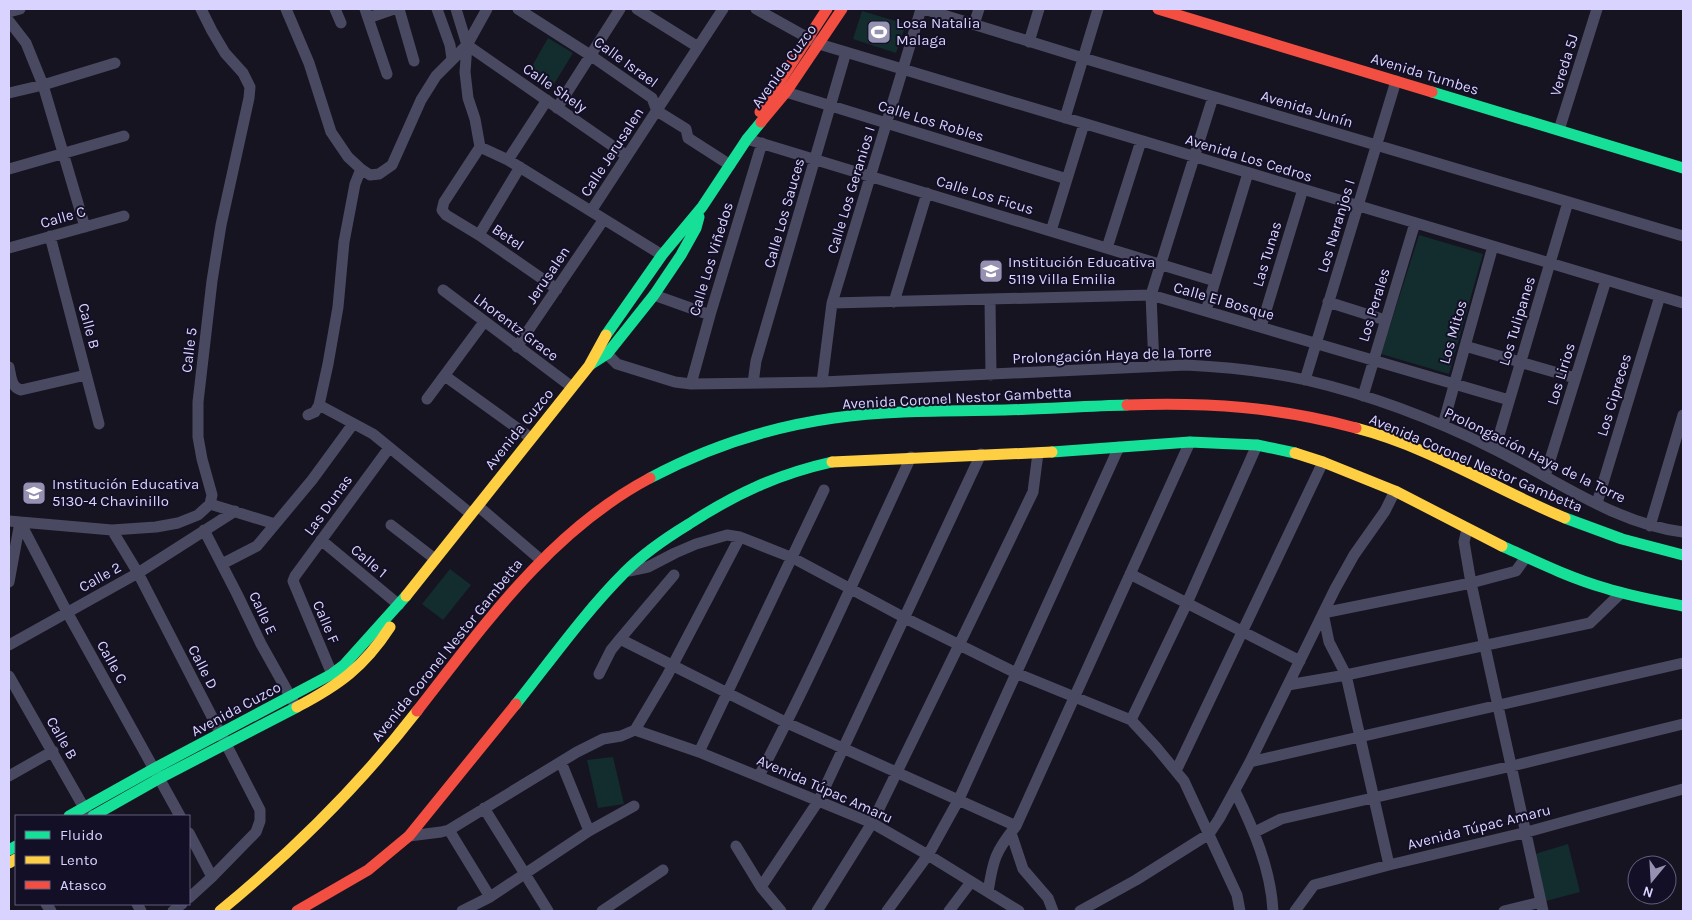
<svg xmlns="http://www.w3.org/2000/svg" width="1692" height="920" font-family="Karla,sans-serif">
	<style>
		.green { fill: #132c2d }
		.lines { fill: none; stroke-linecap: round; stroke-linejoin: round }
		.street { stroke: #4a4962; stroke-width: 11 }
		.fast { stroke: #16e098; stroke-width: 11 }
		.slow { stroke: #ffcf43; stroke-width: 11 }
		.jam { stroke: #f24e42; stroke-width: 11 }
		.labels { text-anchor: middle; stroke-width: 4; stroke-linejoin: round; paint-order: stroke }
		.poi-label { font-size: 15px; fill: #d9d4ff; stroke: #130f26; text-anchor: start }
		.street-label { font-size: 15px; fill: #d9d4ff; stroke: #130f26 }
	</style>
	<rect width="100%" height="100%" fill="#161421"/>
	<path class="green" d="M862,11L906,24L896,53L853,39Z
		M548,38L573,53L551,89L527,75Z
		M1419,235L1483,254L1449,374L1381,354Z
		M450,569L471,585L443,620L422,604Z
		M613,757L624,804L598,808L587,760Z
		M1568,844L1580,892L1546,901L1535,854Z"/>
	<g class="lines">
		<path class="street" d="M286,9L309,63L331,132L348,157L361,169L370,175L379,174L392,165L421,100L436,76L467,45L487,9
			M335,9L341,23
			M365,9L387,74
			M399,9L414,61
			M437,9L450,45L452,59
			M456,9L467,45L465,72L468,98L475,119L480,147
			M518,9L590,55L652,98L657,111L686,129L688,138L730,165
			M637,9L698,47
			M756,9L819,44L1683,303
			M924,9L1083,58L1683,236
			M9,12L20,9
			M368,18L394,9
			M9,21L26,43L43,85L85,227
			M974,24L979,9
			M1029,42L1039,9
			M467,45L627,156
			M786,92L1067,179
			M9,93L43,85L115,63
			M557,108L620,9
			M1065,118L1098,9
			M1559,130L1597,9
			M747,139L1215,281
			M480,147L444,202L442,210L446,215L479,235L557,289
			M480,147L508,160L662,255
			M508,160L547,100
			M9,169L124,136
			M591,211L723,9
			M1051,231L1084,124
			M479,235L520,167
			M50,236L99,424
			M9,248L124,216
			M1107,248L1141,141
			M443,290L572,387
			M654,295L710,315
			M990,300L991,375
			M894,302L927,193
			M1328,302L1385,320
			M832,303L1151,295L1509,400
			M1206,311L1248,173
			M1261,327L1303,189
			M1465,346L1575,378
			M517,347L604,219
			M607,354L617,364L675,382L691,384L822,382L1186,365C1226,367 1267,371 1306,380C1370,395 1434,419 1494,449C1555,479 1614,523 1683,532
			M1154,366L1151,295L1213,97
			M9,367C11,375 11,388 21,390L86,375
			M445,376L531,438
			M1305,380L1396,81
			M822,382L832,303L921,9
			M753,383L756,361L846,52
			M691,384L710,315L762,143
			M1363,396L1415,223
			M427,399L484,322
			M319,405L373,434L471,514
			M308,415L315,412L319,405L328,364L338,307L344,242L355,184L361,169
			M1443,425L1493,246
			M1495,449L1568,202
			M1545,476L1606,280
			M1597,503L1660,296
			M210,504L275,524
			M478,506L541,560
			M9,521L112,530L156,527L178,523L198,515L210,504L212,495L202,459L198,437V402L212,281L221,225L249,98L250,87L243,73L225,53L212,31L201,9
			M20,522L67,612L180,816
			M391,525L435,559
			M1650,526L1683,415
			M1467,529L1464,542L1471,583L1543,911
			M112,530L138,573L260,810V821L256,832L212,877L189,898
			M204,530L237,594L261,644L294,703
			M321,540L399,605
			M222,564L257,546L312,480L353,424
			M629,571L648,567L675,553L696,544L727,535L740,537L793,558L905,618L1016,673L1131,720L1156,747L1184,781L1237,895L1240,911
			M1130,574L1300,661
			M9,582L20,522
			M620,639L787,723L1016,826
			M9,645L138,573L235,511
			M332,674L293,581L295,576L389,448
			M599,674L611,650L620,639L674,575
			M9,676L87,813
			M1288,685L1346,675L1590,623L1621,593
			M1131,720L1187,603L1257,445
			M635,730L699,752L872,823L928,855L1019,911
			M699,752L824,490
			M561,762L589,831
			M1250,762L1683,663
			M1176,771L1323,462
			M9,776L53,751
			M759,776C814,672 861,564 911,457
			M1235,791C1253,828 1271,869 1273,911
			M484,808L548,911
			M449,830L490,897
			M1255,832L1281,819L1512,766L1683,724
			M189,833L212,877
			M1011,833L1023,869L1048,898L1053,911
			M409,836L441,832L449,830L577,752L603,739L621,736L635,730L667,676L740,537
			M736,846L761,887L781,911
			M1389,865L1346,675L1329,642L1323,613L1471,583L1516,571L1526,557
			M761,887L819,800L981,454
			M988,892C993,860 995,852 1016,826L1190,442
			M46,904L51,911
			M137,904L141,911
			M173,911L182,904
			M462,911L490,897L589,831L634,806
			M602,911L663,870
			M817,911L872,823L959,645L1033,492L1038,453
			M887,911L928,855L959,799L1119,447
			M949,911L971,882
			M1080,911L1136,880L1209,834L1219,819L1250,762L1335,589L1354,555L1385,511L1395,491
			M1295,911L1314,885L1389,865L1527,832L1683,789
			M1504,911L1541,902"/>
		<path class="fast" d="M1432,92L1683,168
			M606,335L662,255L702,207L747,139L761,122
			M590,365L607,354L654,295L681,255L696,228L699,217
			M1052,452L1190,442L1257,445L1295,453
			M650,478C708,447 770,427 834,418C890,410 948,411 1005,410C1046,409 1086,406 1127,405
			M1565,518L1622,539L1683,555
			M1502,546C1535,561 1570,578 1605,588C1630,596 1657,601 1683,606
			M516,704C551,660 585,612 625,572C644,553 666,538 689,524C735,494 778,474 832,462
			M69,816L155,768L332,674L344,665L406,596
			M93,816L160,778L297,707
			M9,850L16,846"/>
		<path class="slow" d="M1356,428C1430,447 1495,489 1565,518
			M1295,453L1323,462L1395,491L1502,546
			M832,462L1052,452
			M406,596L589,366L606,335
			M297,707C339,685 364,667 390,627
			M9,863L16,859
			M220,911C293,851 359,786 417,711"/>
		<path class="jam" d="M1158,9L1432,92
			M760,112L827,9
			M761,122L786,92L842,9
			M1127,405C1207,402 1279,407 1356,428
			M417,711C485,624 550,531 650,478
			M297,911L368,870L409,836L516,704"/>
	</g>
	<defs>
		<g id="stadium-square" transform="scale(1.25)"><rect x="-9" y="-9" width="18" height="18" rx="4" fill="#9591b1" stroke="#130f26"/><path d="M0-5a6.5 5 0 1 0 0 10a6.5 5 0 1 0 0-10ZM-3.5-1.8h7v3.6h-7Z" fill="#fff"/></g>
		<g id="school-square" transform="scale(1.25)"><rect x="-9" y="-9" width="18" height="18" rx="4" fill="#9591b1" stroke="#130f26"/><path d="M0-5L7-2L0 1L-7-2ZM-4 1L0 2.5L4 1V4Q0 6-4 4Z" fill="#fff"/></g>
	</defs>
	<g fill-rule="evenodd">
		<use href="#stadium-square" x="879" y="32"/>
		<use href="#school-square" x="991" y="271"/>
		<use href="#school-square" x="34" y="493"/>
	</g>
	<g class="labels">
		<g class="poi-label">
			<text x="896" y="28">Losa Natalia<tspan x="896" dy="17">Malaga</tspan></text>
			<text x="1008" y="267">Institución Educativa<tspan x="1008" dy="17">5119 Villa Emilia</tspan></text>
			<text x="52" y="489">Institución Educativa<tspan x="52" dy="17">5130-4 Chavinillo</tspan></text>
		</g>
		<g class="street-label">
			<text transform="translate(626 62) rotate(36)" y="5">Calle Israel</text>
			<text transform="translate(1564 65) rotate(-73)" y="5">Vereda 5J</text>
			<text transform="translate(784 66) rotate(-54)" y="5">Avenida Cuzco</text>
			<text transform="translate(1425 74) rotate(17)" y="5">Avenida Tumbes</text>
			<text transform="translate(555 88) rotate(35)" y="5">Calle Shely</text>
			<text transform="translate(1307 109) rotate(17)" y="5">Avenida Junín</text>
			<text transform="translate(931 121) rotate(17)" y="5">Calle Los Robles</text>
			<text transform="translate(612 152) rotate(-57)" y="5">Calle Jerusalen</text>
			<text transform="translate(1249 158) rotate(17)" y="5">Avenida Los Cedros</text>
			<text transform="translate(851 190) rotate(-73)" y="5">Calle Los Geranios I</text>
			<text transform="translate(985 195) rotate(17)" y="5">Calle Los Ficus</text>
			<text transform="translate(784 213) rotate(-74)" y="5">Calle Los Sauces</text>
			<text transform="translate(63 217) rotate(-16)" y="5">Calle C</text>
			<text transform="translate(1336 226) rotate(-73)" y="5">Los Naranjos I</text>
			<text transform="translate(508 237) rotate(34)" y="5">Betel</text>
			<text transform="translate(1267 254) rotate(-73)" y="5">Las Tunas</text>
			<text transform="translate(711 259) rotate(-73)" y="5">Calle Los Viñedos</text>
			<text transform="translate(548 275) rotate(-56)" y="5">Jerusalen</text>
			<text transform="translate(1224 301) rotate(16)" y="5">Calle El Bosque</text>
			<text transform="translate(1374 305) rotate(-73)" y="5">Los Perales</text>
			<text transform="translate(1517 321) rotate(-73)" y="5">Los Tulipanes</text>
			<text transform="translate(89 326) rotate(75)" y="5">Calle B</text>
			<text transform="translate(516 327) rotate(37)" y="5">Lhorentz Grace</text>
			<text transform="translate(1453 332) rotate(-74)" y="5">Los Mitos</text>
			<text transform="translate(189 350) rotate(-83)" y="5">Calle 5</text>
			<text transform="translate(1112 355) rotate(-2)" y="5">Prolongación Haya de la Torre</text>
			<text transform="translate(1561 374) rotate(-73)" y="5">Los Lirios</text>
			<text transform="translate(1614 395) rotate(-73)" y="5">Los Cipreces</text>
			<text transform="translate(957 398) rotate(-3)" y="5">Avenida Coronel Nestor Gambetta</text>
			<text transform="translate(519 429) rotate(-51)" y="5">Avenida Cuzco</text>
			<text transform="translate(1535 455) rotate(26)" y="5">Prolongación Haya de la Torre</text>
			<text transform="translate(1476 463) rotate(23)" y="5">Avenida Coronel Nestor Gambetta</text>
			<text transform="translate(328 505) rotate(-54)" y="5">Las Dunas</text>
			<text transform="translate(369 561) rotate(40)" y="5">Calle 1</text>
			<text transform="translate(100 577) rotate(-29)" y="5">Calle 2</text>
			<text transform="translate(263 613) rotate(65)" y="5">Calle E</text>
			<text transform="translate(326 622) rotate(67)" y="5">Calle F</text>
			<text transform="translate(447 650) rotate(-51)" y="5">Avenida Coronel Nestor Gambetta</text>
			<text transform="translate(112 662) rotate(61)" y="5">Calle C</text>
			<text transform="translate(203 667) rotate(63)" y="5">Calle D</text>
			<text transform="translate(236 709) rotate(-28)" y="5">Avenida Cuzco</text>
			<text transform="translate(62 738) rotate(60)" y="5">Calle B</text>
			<text transform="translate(825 789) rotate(24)" y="5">Avenida Túpac Amaru</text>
			<text transform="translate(1479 827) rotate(-14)" y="5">Avenida Túpac Amaru</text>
		</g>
	</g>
	<rect width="1692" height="920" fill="none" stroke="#d9d4ff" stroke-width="20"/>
	<rect x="15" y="815" width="175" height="90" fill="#130f26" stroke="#625e7d"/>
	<rect x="25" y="831" width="25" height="8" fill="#16e098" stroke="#625e7d"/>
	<text x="60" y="840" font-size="15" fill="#d9d4ff">Fluido</text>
	<rect x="25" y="856" width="25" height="8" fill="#ffcf43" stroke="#625e7d"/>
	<text x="60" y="865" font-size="15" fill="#d9d4ff">Lento</text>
	<rect x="25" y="881" width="25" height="8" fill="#f24e42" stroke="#625e7d"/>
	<text x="60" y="890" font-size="15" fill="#d9d4ff">Atasco</text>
	<g transform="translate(1652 880) rotate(198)"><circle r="24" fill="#130f26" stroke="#625e7d"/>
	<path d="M0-4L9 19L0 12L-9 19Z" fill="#9591b1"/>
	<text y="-8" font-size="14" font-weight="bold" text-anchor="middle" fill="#d9d4ff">N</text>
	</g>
</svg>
